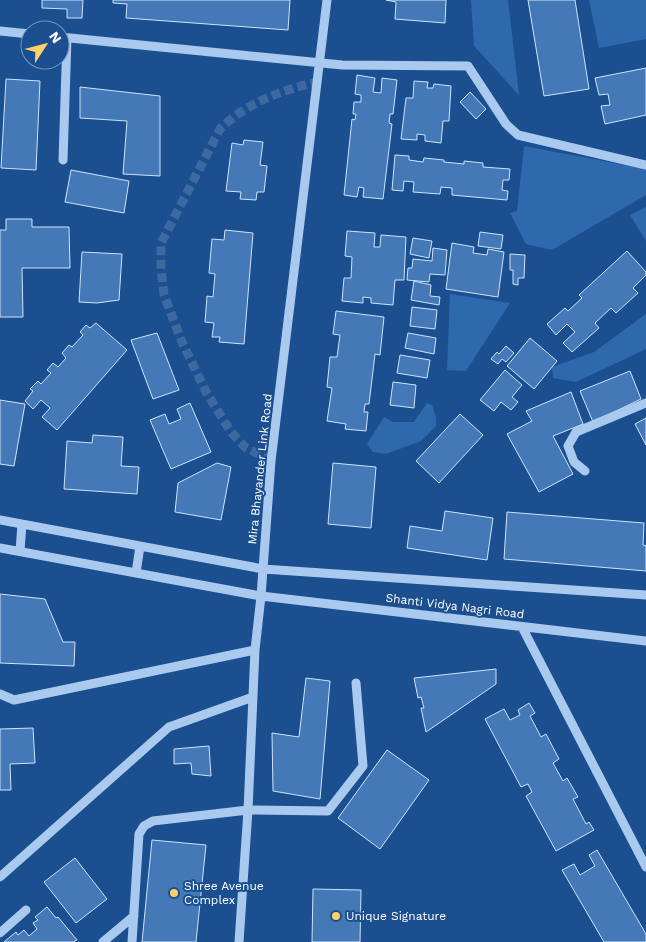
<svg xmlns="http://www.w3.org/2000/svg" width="646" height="942" font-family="'Work Sans',sans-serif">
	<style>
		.green { fill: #2e69ad }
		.building { fill: #4478b7; stroke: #cfe3fa }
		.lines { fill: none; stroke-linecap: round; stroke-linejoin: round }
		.minor-tunnel { stroke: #3d69a0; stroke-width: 9; stroke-dasharray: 9 4.5; stroke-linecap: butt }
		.minor { stroke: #a9c9ee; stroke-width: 9 }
		.poi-dot { fill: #ffd166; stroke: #1b4f8f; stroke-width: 2 }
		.labels { text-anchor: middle; stroke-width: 4; stroke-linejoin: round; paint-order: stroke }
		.street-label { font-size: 12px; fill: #fff; stroke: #1b4f8f }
		.poi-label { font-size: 12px; fill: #fff; stroke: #1b4f8f; text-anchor: start }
	</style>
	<rect width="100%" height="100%" fill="#1b4f8f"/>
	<path class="green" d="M471,0H508L519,95L474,46Z
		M589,0H646V39L599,48Z
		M524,146L646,169V195L552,250L526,244L510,213L517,211Z
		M646,207V241L630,215Z
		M450,294L510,303L466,371L447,370Z
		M646,314V349L576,382L553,378L552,367L594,352Z
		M427,403L432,405L436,417V426L421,441L386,454L373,452L367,444L384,417L393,422H414Z"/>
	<path class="building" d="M42,0H83L82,18H67V9L42,8Z
		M113,0H290L288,30L126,18L127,4L113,3Z
		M386,0H446L445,23L395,19L396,2Z
		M528,0H575L589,89L544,96Z
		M646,68V115L605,124L601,106L610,105L608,94L599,95L595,78Z
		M357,75L375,78L373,92L381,93L382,78L397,80L393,114H390L389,123L392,124L383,199L363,197L364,188L359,187L357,197L344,195L352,119L355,120L356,114H353L354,102H361V95L355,94Z
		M6,79L40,81L36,170L1,168Z
		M414,81L428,82L427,88H433L434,84L451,86L449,121H443L441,143L425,141V135L417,134V140L401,139L406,98H413Z
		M80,87L160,96V176L123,174L127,121L80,118Z
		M470,92L486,109L476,119L460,102Z
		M244,140L263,142L260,165L267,166L264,192H257L256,200L240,199L241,192L226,191L232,143L243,145Z
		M395,155L409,156V160L423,162L424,158L444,160V162L464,164V161L483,163V167L510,169L509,180H503L502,190L508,191L507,200L452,195V188L441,187L440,194L413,192L414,182L404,181L403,191L392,190Z
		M71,170L129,181L124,213L65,202Z
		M6,219H32V227H69L70,268H22L23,317H0V230H6Z
		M225,230L253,233L244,344L219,342L220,337H212L214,323L205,322L207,296L213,297L215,274L209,273L212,239L224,240Z
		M347,231L375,233L374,247H380L381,235L406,237L404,280H395L393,305L371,303V298L363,297V303L342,301L344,278H351L352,257L345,256Z
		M480,232L503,235L501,249L478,246Z
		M413,238L432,241L429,258L410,254Z
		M452,243L474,247L473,253L487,255L488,249L504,252L498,297L446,289Z
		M433,248L447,250L445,275L430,274L429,282L407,280L408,268H412L413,259L432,261Z
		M627,251L646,272V275L633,288L638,293L616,313L611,308L595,323L599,328L572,352L563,343L575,332L567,324L556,335L547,324L565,308L568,311L582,298L579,295Z
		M82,252L122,254L119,300L97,303L79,302Z
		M510,254L525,255L524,278H518V285L513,284V270H510Z
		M414,281L431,285L430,296L440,297L439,305L411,300Z
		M412,307L437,310L435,329L410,326Z
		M336,311L384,317L380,355L375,354L369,404H365L364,412H368L366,431L345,429L346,424L327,421L332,388L327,387L330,357H337L340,335L333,334Z
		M96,323L127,350L57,430L42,417L50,408L41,400L33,409L25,401L33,391L30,389L38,381L41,384L51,373L47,370L53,363L58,367L66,358L62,353L69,345L72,347L83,335L80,332L86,325L90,328Z
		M157,333L179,390L153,399L131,340Z
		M408,333L436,338L434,354L405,348Z
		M530,338L557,361L534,389L507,366Z
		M506,346L514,353L506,362L502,359L498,364L491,359L497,352L499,354Z
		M400,355L430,360L427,378L397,373Z
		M505,370L522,385L512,397L518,402L511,410L501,402L494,411L480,400Z
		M630,371L641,399L593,422L580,391Z
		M393,382L416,385L414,408L390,405Z
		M571,392L583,424L553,436L573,474L539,492L507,434L532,421L526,411Z
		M0,400L25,404L14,466L0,464Z
		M190,403L211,452L171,469L150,420L165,414L169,424L181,419L177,409Z
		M460,414L483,435L439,483L416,461Z
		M646,418V445L635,424Z
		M93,435L123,437L121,466L139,467L137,494L64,489L67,441L92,443Z
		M217,463L231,467L221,520L175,512L178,483Z
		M333,463L376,467L371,528L328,524Z
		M445,511L493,518L487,560L407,548L410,526L442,531Z
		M507,512L644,523L643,545L646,546V571L504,559Z
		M0,594L45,599L63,642H75L74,666L0,663Z
		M496,669V684L426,732L421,708H424L421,697L418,698L414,678Z
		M306,678L330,681L320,799L273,791L272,733L299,737Z
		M529,703L535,713L530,716L541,737L546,734L559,759L553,763L563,781L567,778L578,797L573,799L586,824L589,822L594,830L556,851L526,796L532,792L528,784L521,787L485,719L504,709L510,720L520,715L518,710Z
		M33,728L35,763L10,764L11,790H0V729Z
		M209,746L211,776L192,774L191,763L174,764V749Z
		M387,750L429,780L380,849L338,818Z
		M152,840L206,845L196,942H142Z
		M597,850L646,934V942H604L562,870L574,864L580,875L595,866L589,855Z
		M75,858L107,899L76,923L44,882Z
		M313,889L361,890L360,942H312Z
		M47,907L56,918L58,917L77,940L73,942H4L16,932L18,935L24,930L29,936L37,929L33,923L38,920L35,917Z"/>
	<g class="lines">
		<path class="minor-tunnel" d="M271,461L245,447L231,432L206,392L182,342L164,295L161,269V243L220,129C246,103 282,90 317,82"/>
		<path class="minor" d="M0,31L30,34
			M60,37L342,65L468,66L506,124L518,135L646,165
			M63,160L67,38
			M585,471L574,462L568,446L576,432L646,403
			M0,520L263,569L646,595
			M0,548L261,596L646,641
			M20,551L22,524
			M136,573L140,546
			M522,627L646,867
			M0,694L14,700L255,650
			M0,877L169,727L253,697
			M0,933L26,910
			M103,942L134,916
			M132,942L139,834L144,826L153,821L248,810L328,811L363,766L356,683
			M239,942L248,810L255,650L261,596L271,461L327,0"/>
	</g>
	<g class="poi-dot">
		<circle cx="174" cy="893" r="5"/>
		<circle cx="336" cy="916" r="5"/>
	</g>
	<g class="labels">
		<g class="street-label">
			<text transform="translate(260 469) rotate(-84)" y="4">Mira Bhayander Link Road</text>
			<text transform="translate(455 606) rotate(7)" y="4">Shanti Vidya Nagri Road</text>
		</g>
		<g class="poi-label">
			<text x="184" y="890">Shree Avenue<tspan x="184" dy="14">Complex</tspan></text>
			<text x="346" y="920">Unique Signature</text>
		</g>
	</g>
	<g transform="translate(45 45) rotate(54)"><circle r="24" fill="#1b4f8f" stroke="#7695bc"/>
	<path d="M0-4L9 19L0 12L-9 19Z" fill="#ffd166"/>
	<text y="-8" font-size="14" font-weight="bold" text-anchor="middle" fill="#ffffff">N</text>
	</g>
</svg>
